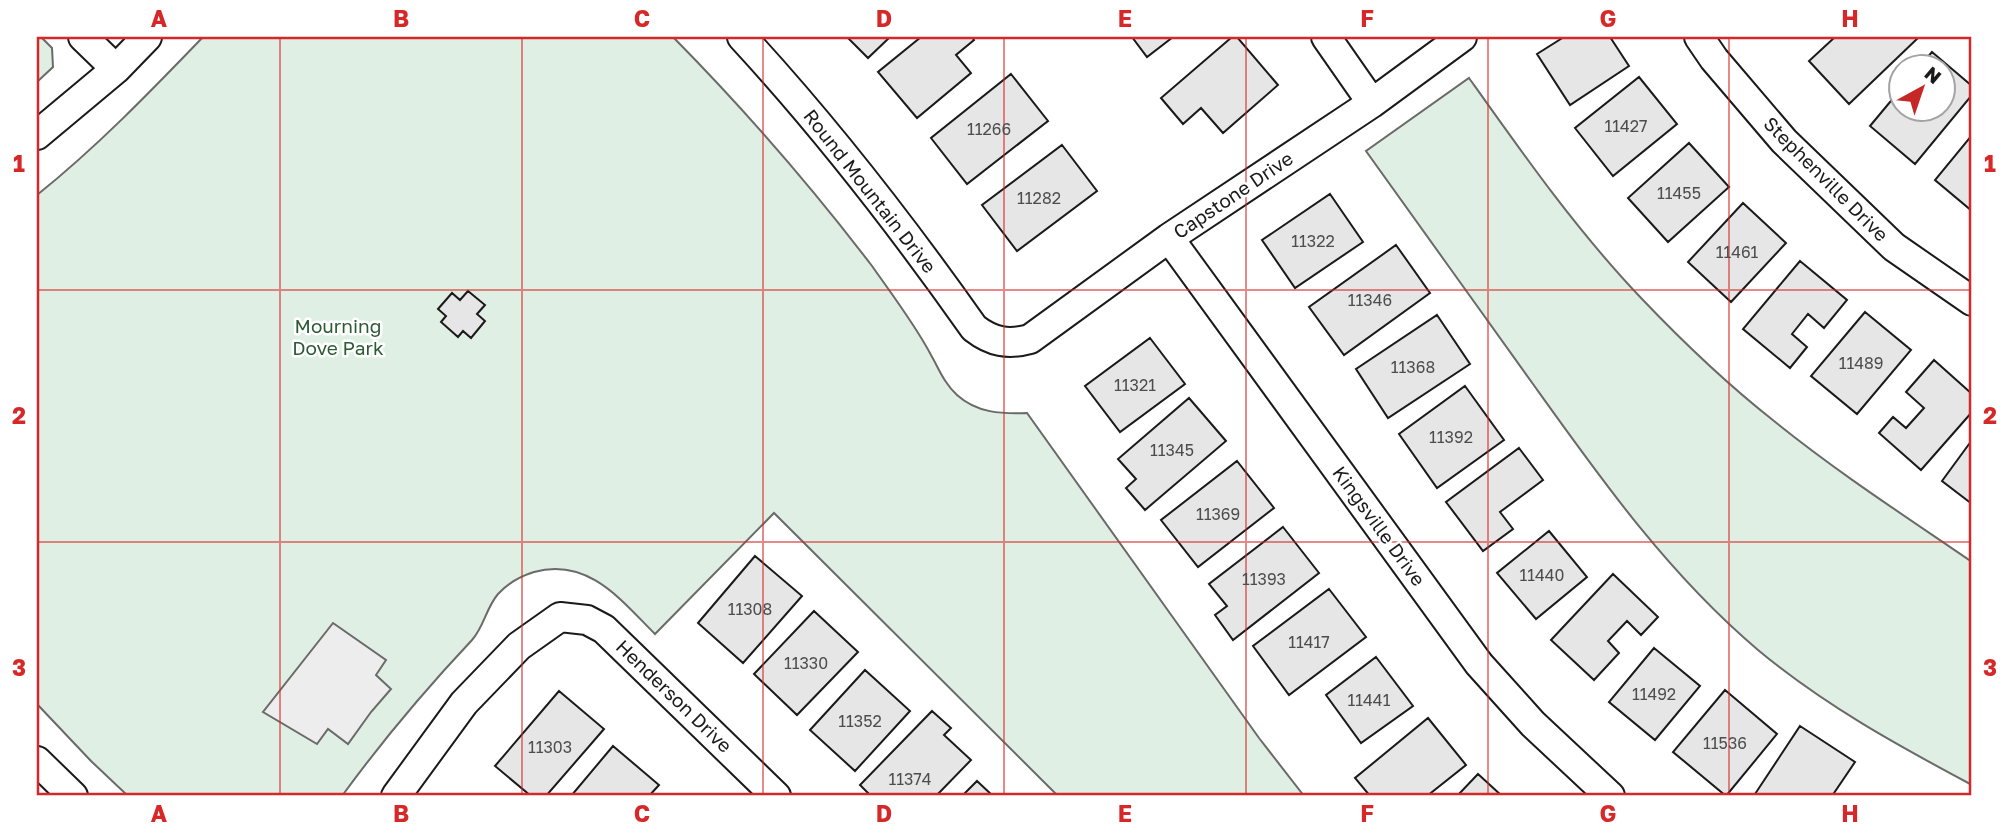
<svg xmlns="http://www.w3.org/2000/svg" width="2009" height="833" font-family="'Golos Text',sans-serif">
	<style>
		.green { fill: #e0efe3; stroke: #6a6a6a; stroke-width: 2 }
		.parking { fill: #ededed; stroke: #6a6a6a; stroke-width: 2 }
		.building { fill: #e6e6e6; stroke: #1a1a1a; stroke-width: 2 }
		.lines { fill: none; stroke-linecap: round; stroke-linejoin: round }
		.minor-casing { stroke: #1a1a1a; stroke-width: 32 }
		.minor { stroke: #fff; stroke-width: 28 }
		.grid { fill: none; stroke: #d62828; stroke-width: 2; stroke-opacity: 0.55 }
		.labels { text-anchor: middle; stroke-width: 5; stroke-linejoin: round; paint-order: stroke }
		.number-label { font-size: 16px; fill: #4d4d4d }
		.street-label { font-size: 19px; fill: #1a1a1a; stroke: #fff }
		.park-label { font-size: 19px; fill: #2b5a34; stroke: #fff }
		.neatline { fill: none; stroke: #d62828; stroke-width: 2.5 }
		.grid-label { font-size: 23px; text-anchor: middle; font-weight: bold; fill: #d62828 }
	</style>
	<rect width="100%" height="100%" fill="#fff"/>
	<path class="green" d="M37,37H41L52,48L53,67L37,82Z
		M203,37H673C744,109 811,186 872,266C891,293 916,326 931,355C939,369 944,383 957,395C977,413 1001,414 1027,413L1259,738L1304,796H1058L774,513L655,634C621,600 588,557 534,572C521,576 508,583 498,594C486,608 484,627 472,640C425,690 382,741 342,796H128L91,761L37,704V195C97,147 150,92 203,37Z
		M1469,78C1523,154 1577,231 1642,299C1683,342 1727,384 1774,421C1837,472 1905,516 1972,562V785C1897,745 1824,705 1758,650C1668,574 1601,479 1533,384C1477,306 1422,229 1366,151Z"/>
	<path class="parking" d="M333,623L386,660L376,675L391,689L371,712L348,744L328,729L317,744L263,712Z"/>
	<path class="building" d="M847,37H890L868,58Z
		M921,37H972L974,40L956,55L971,73L917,118L878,72Z
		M1132,37H1173L1147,57Z
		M1232,37H1237L1278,85L1223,133L1201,108L1183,124L1161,98Z
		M1564,37H1610L1629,66L1570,105L1537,54Z
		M1835,37H1919L1849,104L1809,61Z
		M1932,52L1972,86V95L1915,164L1870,126L1900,90V108H1942V66H1920Z
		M1011,74L1048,121L967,184L931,138Z
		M1639,77L1677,124L1613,176L1575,128Z
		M1972,135V211L1935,180Z
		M1689,143L1729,187L1668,242L1628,198Z
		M1062,145L1097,191L1017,251L982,205Z
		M1330,194L1363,242L1295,288L1262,240Z
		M1743,203L1786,243L1731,302L1688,262Z
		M1396,245L1430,293L1344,355L1309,307Z
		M1800,261L1847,300L1824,328L1808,314L1792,334L1807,347L1790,368L1743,329Z
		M468,291L485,305L477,314L485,321L471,338L463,331L458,337L441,322L446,316L438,309L452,293L460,300Z
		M1865,312L1911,350L1857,414L1811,376Z
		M1437,315L1470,364L1388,418L1356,369Z
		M1150,338L1185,384L1120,432L1085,386Z
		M1934,360L1972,394V412L1921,470L1879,433L1893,417L1906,428L1924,408L1906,392Z
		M1465,386L1504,440L1437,488L1399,434Z
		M1189,398L1226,441L1145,510L1126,488L1136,479L1118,459Z
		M1972,440V504L1942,481Z
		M1519,448L1543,480L1500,512L1513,529L1483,551L1446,502Z
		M1237,461L1274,508L1198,567L1161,520Z
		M1283,527L1319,573L1233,640L1215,615L1227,606L1209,584Z
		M1549,531L1587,577L1536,619L1497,573Z
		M755,556L802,596L743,663L698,623Z
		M1613,574L1658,617L1641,635L1627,621L1608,641L1619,653L1594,680L1551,640Z
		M1329,589L1366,637L1289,695L1253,646Z
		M814,611L858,652L797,715L754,674Z
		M1654,648L1700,686L1655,740L1609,702Z
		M1376,657L1413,706L1361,743L1326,695Z
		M865,670L910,711L855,771L810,730Z
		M1725,690L1777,734L1726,796L1673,752Z
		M559,691L604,729L546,796H531L495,766Z
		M932,711L951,728L944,735L971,760L936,796H871L860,785Z
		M1428,718L1466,765L1427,796H1370L1355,778Z
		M1800,726L1855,762L1832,796H1759L1755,794Z
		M613,746L659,785L649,796H571Z
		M1478,774L1502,796H1457Z
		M977,781L993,796H962Z"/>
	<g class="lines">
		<g class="minor-casing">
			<path id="minor" d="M83,37L116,69
				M742,37C826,128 902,226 974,328C992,342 1008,345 1030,339L1169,238L1372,103L1462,37
				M1326,37L1372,103
				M1699,37L1714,59L1784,141L1894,247L1972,301
				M37,135L116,69L147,37
				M1169,238L1479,664L1533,724L1610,796
				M37,761L73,796
				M396,796L464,703L519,646L560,617L587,620L604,629L776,796"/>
		</g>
		<use href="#minor" class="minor"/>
	</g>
	<path class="grid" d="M280,37V796M522,37V796M763,37V796M1004,37V796M1246,37V796M1488,37V796M1729,37V796M37,290H1972M37,542H1972"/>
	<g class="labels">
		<g class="number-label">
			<text x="1626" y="132">11427</text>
			<text x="989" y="135">11266</text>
			<text x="1679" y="199">11455</text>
			<text x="1039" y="204">11282</text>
			<text x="1313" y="247">11322</text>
			<text x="1737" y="258">11461</text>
			<text x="1370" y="306">11346</text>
			<text x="1861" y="369">11489</text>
			<text x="1413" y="373">11368</text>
			<text x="1135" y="391">11321</text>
			<text x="1451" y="443">11392</text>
			<text x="1172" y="456">11345</text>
			<text x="1218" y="520">11369</text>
			<text x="1542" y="581">11440</text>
			<text x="1264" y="585">11393</text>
			<text x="750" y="615">11308</text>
			<text x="1309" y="648">11417</text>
			<text x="806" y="669">11330</text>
			<text x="1654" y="700">11492</text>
			<text x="1369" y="706">11441</text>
			<text x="860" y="727">11352</text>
			<text x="1725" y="749">11536</text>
			<text x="550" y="753">11303</text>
			<text x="910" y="785">11374</text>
		</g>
		<g class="street-label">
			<text transform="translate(1826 179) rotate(45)" y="7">Stephenville Drive</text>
			<text transform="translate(870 191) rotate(52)" y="7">Round Mountain Drive</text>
			<text transform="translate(1233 195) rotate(-34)" y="7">Capstone Drive</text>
			<text transform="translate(1379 526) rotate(54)" y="7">Kingsville Drive</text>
			<text transform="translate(674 696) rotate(44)" y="7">Henderson Drive</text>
		</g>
		<g class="park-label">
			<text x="338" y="333">Mourning<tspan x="338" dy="22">Dove Park</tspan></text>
		</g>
	</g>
	<rect width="2009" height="833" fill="none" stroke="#ffffff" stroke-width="77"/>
	<g transform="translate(1922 88) rotate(40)"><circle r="33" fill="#ffffff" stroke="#a3a3a3" stroke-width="2"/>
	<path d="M0-5L12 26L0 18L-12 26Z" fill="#c62828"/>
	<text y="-10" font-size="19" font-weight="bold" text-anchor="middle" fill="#1a1a1a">N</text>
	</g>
	<rect x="38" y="38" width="1932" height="756" class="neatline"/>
	<g class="grid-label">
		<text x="159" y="27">A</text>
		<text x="401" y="27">B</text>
		<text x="642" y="27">C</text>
		<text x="884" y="27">D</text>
		<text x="1125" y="27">E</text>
		<text x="1367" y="27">F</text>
		<text x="1608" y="27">G</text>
		<text x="1850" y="27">H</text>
		<text x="19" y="172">1</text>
		<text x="1990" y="172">1</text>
		<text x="19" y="424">2</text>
		<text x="1990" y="424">2</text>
		<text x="19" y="676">3</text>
		<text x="1990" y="676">3</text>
		<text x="159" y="822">A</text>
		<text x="401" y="822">B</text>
		<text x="642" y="822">C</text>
		<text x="884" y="822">D</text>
		<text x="1125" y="822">E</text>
		<text x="1367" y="822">F</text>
		<text x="1608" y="822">G</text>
		<text x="1850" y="822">H</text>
	</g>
</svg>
